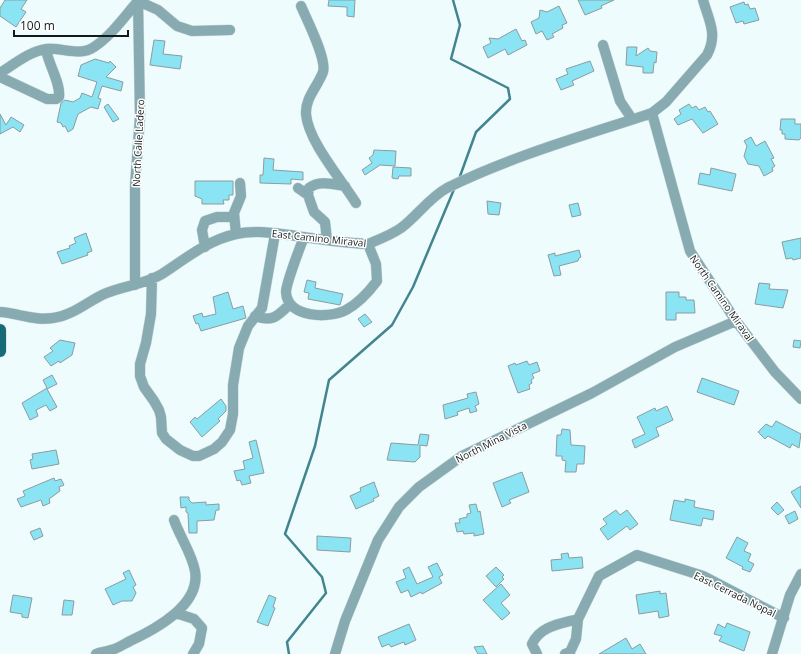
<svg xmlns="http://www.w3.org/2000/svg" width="801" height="654" font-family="'Open Sans',sans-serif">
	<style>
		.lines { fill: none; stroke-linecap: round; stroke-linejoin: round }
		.stream { stroke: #43858f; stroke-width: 2.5 }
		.building { fill: #8ae4f3; stroke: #8c9c9f }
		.minor-casing { stroke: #cbd8da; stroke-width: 11 }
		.major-casing { stroke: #cbd8da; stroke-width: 13 }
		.minor { stroke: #87abb1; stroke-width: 10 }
		.major { stroke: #186a76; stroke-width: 12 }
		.labels { text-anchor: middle; stroke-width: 3; stroke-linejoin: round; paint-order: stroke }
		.street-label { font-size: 10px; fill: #141a1b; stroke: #fff }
	</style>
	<rect width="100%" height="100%" fill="#eefcfe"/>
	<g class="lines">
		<path class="stream" d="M453,0L460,25L451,59L508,88L510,99L476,132L459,179
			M289,654L287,642L326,593L322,577L285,534L315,446L329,380L392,325L413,287L455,187"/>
	</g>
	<path class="building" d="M5,0H27L21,9L26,12L16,27L0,16V8Z
		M329,0H355L354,17L347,16V7L328,6Z
		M578,0H614L601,6L602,8L585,15Z
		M744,2L745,5L748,4L750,9L755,8L759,20L744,24L743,21L736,23L730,7Z
		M559,6L567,23L562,25L563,28L552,34L554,37L547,40L542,31L536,34L531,22L539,18L540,10L547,12Z
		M516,29L522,41L525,40L527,45L508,55L505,49L488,58L483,47L491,43L489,38L498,39Z
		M154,40L165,41L163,54L182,56L180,69L150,65Z
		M627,47H637L636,56L648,48L650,51L657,52L656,63L654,62L653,73H643V67L626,65Z
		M95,59L109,63L110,61L116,67L106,77L123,82L121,91L102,86L98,98L101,99L98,109L91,107L78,114L73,129L68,132L65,126L63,127L61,123L57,122L61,103L65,100L73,102L80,98L82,93L92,97L97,82L78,76L81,65Z
		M590,61L594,71L572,81L574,85L561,90L556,79L568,74L566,69Z
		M108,104L119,119L113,122L104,107Z
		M689,104L692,108L696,106L699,110L705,107L708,112L710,111L718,124L703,133L692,119L678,125L674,119L681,114L679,110Z
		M0,114L6,125L11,117L24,125L20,132L13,127L0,134Z
		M781,119H795V124H801V138L799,140L785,139V134H782V130H780Z
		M751,137L756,146L765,141L774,158L771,159L775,166L772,168L773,171L764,176L759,166L748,164L744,156L747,146L744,141Z
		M374,150L396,151L395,166L380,165L365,175L362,170L372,163L369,158L373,155Z
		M264,158L274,159L273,170L303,172V180L291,179V184L260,183V175H263Z
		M393,167L411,168V176H399L398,179L392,178Z
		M711,168L736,174L732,191L698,184L700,173L710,175Z
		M195,181H233V195H229V200H223L224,204H202V199L195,196Z
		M487,201L501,203L499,215L488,214Z
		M578,203L581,215L572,217L569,205Z
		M86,233L92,251L87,253L88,255L62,264L57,252L70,248L69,246L76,243L74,238Z
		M801,238V258L793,260L792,258L786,259L782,242Z
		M579,250L581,257L579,258L578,261L559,266L561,275L554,276L548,255L555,253V256Z
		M307,280L316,282L315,288L343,294L340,305L308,299L309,293L304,292Z
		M759,283L770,284L769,289L788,290L783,308L755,304Z
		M228,292L233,309L243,306L246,318L201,331L198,323L196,324L193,316L202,313L203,317L216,314L213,297Z
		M666,292H679V297H686V300H694L695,313H676V320H666Z
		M365,314L372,322L364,327L358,319Z
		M60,340L75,343L72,355L60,363L59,361L51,366L44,357L53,351L50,348Z
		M794,340L801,341L800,348L793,347Z
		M527,361L529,365L537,362L540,371L532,374L534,378L531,380L532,383L529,385L530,389L518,393L508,366L515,363L516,365Z
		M52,375L57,384L47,389L57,407L50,411L46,405L36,410L38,416L30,420L22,403L47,388L43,380Z
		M702,378L739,391L734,405L697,392Z
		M476,392L479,404L475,406L477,411L470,413L469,408L457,412L458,415L445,419L443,405L468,398L467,394Z
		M221,399L226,406V411L218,419L220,421L202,437L190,422L195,417L197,419Z
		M667,406L673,420L656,428L659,436L635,448L632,440L645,434L637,417L655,408L656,411Z
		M776,421L801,434L799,448L792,444L790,448L768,436L765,439L758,432L766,424L772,427Z
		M562,429L570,430L571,445L585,446L584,464H577L576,472H565L566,461L562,460V456H556L557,435H561Z
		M420,434L429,435L427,446L420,445V457L415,462L387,460L391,443L418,445Z
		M256,440L264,473L249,476L251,483L242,485L240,480L237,481L234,471L245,469L243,461L253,458L249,442Z
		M56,450L59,464L32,469L30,460L33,459L32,454Z
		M522,472L529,492L509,500L511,503L502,507L493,483Z
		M54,478L55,481L61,479L64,485L59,487L60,491L49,499L50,503L43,506L41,500L21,507L17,499L25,496L23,491Z
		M374,482L379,496L373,499L374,501L356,509L350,496L361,491L360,488Z
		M801,486V508L791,492Z
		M180,497H189V500L192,503L206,502V505L219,504V510H216L214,520L197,521V533H189L188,513L186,512V507L181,508Z
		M685,499L695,501L694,507L714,511L713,520L703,518L701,526L670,520L674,500L685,502Z
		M777,502L784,510L778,515L771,508Z
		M476,504L478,512L480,511L484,534L474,536V533L464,534L463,531L457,532L455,523H460L459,519L467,517V514L471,513L469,505Z
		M616,510L620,515L627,510L638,524L630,530L627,526L608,540L600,529L607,524L603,519Z
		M795,511L798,519L789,524L785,516Z
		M40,528L43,536L34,540L30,532Z
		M317,536L351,538L350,552L317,550Z
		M737,537L748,543L744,551L751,554L748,561L754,564L750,572L742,569L743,567L726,558Z
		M568,553L569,558L582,557L583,568L552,571L551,560L562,559L561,554Z
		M437,563L443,575L439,577L442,583L422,594L421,592L411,597L408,590L401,593L396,582L406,578L403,570L409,567L417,584L433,577L428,567Z
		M496,567L504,575L502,577L504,579L496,587L486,576Z
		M129,570L136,585L133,587L136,593L132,601H122L113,605L105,589L126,579L123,573Z
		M501,584L510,595L501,603L510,613L502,620L483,600Z
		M660,591V594L666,593L669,616L659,618L658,611L639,614L636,595Z
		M13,595L32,598L28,618L22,617V614L10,612Z
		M269,595L276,598L273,607L275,608L268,626L257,622Z
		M64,600L74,601L72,615H62Z
		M727,623L750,632L744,651L719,641L722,636L714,634L718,624L725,628Z
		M409,624L416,640L405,645L404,642L391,647L389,644L382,647L378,637Z
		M626,638L632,649L640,644L646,654H599Z
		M483,646L487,654H478L474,647Z"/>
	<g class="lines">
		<g class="minor-casing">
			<path id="minor" d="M301,6C307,20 327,59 323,72C318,86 305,98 306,114C308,141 341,179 356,203
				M603,45L620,101L632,119
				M0,73C13,65 30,51 46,49C61,47 80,57 94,47C111,36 125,16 138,1L158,10L177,26L192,31L230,30
				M0,77L47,99H56L59,97C61,83 48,64 46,49
				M652,113L690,251L736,321L775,372L801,399
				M298,188L308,195
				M236,234L234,213L241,196L240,183
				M304,237C300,247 286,284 286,292C287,318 329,319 346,310C359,303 368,293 377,281L376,264L368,244
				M327,240L325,222L314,212L308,195L309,188C319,180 332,184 345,186
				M205,247L202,230L205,221L217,217H233
				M152,278L151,314L146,343L140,364V376L144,387L154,401L159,410L161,417L162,433L166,439L180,450L193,456H199L214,449L222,442L230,430L233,414V385L239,348L248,326L262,308L275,234
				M135,285V186L140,116L138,0
				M0,312C18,313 34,321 53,318C71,316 86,303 102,295C121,286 144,285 162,274C185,259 208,240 236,234C254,230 272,233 290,235C316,239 342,243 368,244C380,239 391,235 401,228C417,216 429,198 447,188C512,156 583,136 652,113L666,102L707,55C718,34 709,21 703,0
				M255,316C272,322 277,317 289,305
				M176,613L194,619L202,628L199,644L193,654
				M96,654C101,652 106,652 111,650C117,649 124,644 130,641C154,630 201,605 195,571C192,554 180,537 174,520
				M335,654L345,621L378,540L399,507L419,487L462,456L592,393L675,347L736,321
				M537,654L532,644C540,626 560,624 578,619
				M565,654L570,652L576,639L578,619L599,576L637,555L703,576L784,618
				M772,654L790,595L801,574"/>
		</g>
		<g class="major-casing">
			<path id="major" d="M0,330V351"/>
		</g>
		<use href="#minor" class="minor"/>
		<use href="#major" class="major"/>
	</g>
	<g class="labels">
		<g class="street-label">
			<text transform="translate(138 143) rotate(-87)" y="4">North Calle Ladero</text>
			<text transform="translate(319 238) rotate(6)" y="4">East Camino Miraval</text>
			<text transform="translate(722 298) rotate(55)" y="4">North Camino Miraval</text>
			<text transform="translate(491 442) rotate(-27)" y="4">North Mina Vista</text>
			<text transform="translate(735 594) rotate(26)" y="4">East Cerrada Nopal</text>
		</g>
	</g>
	<path d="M14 30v6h114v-6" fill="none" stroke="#141a1b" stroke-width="2"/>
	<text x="20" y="30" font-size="12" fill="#141a1b" stroke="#ffffff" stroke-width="3" paint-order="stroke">100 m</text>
</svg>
